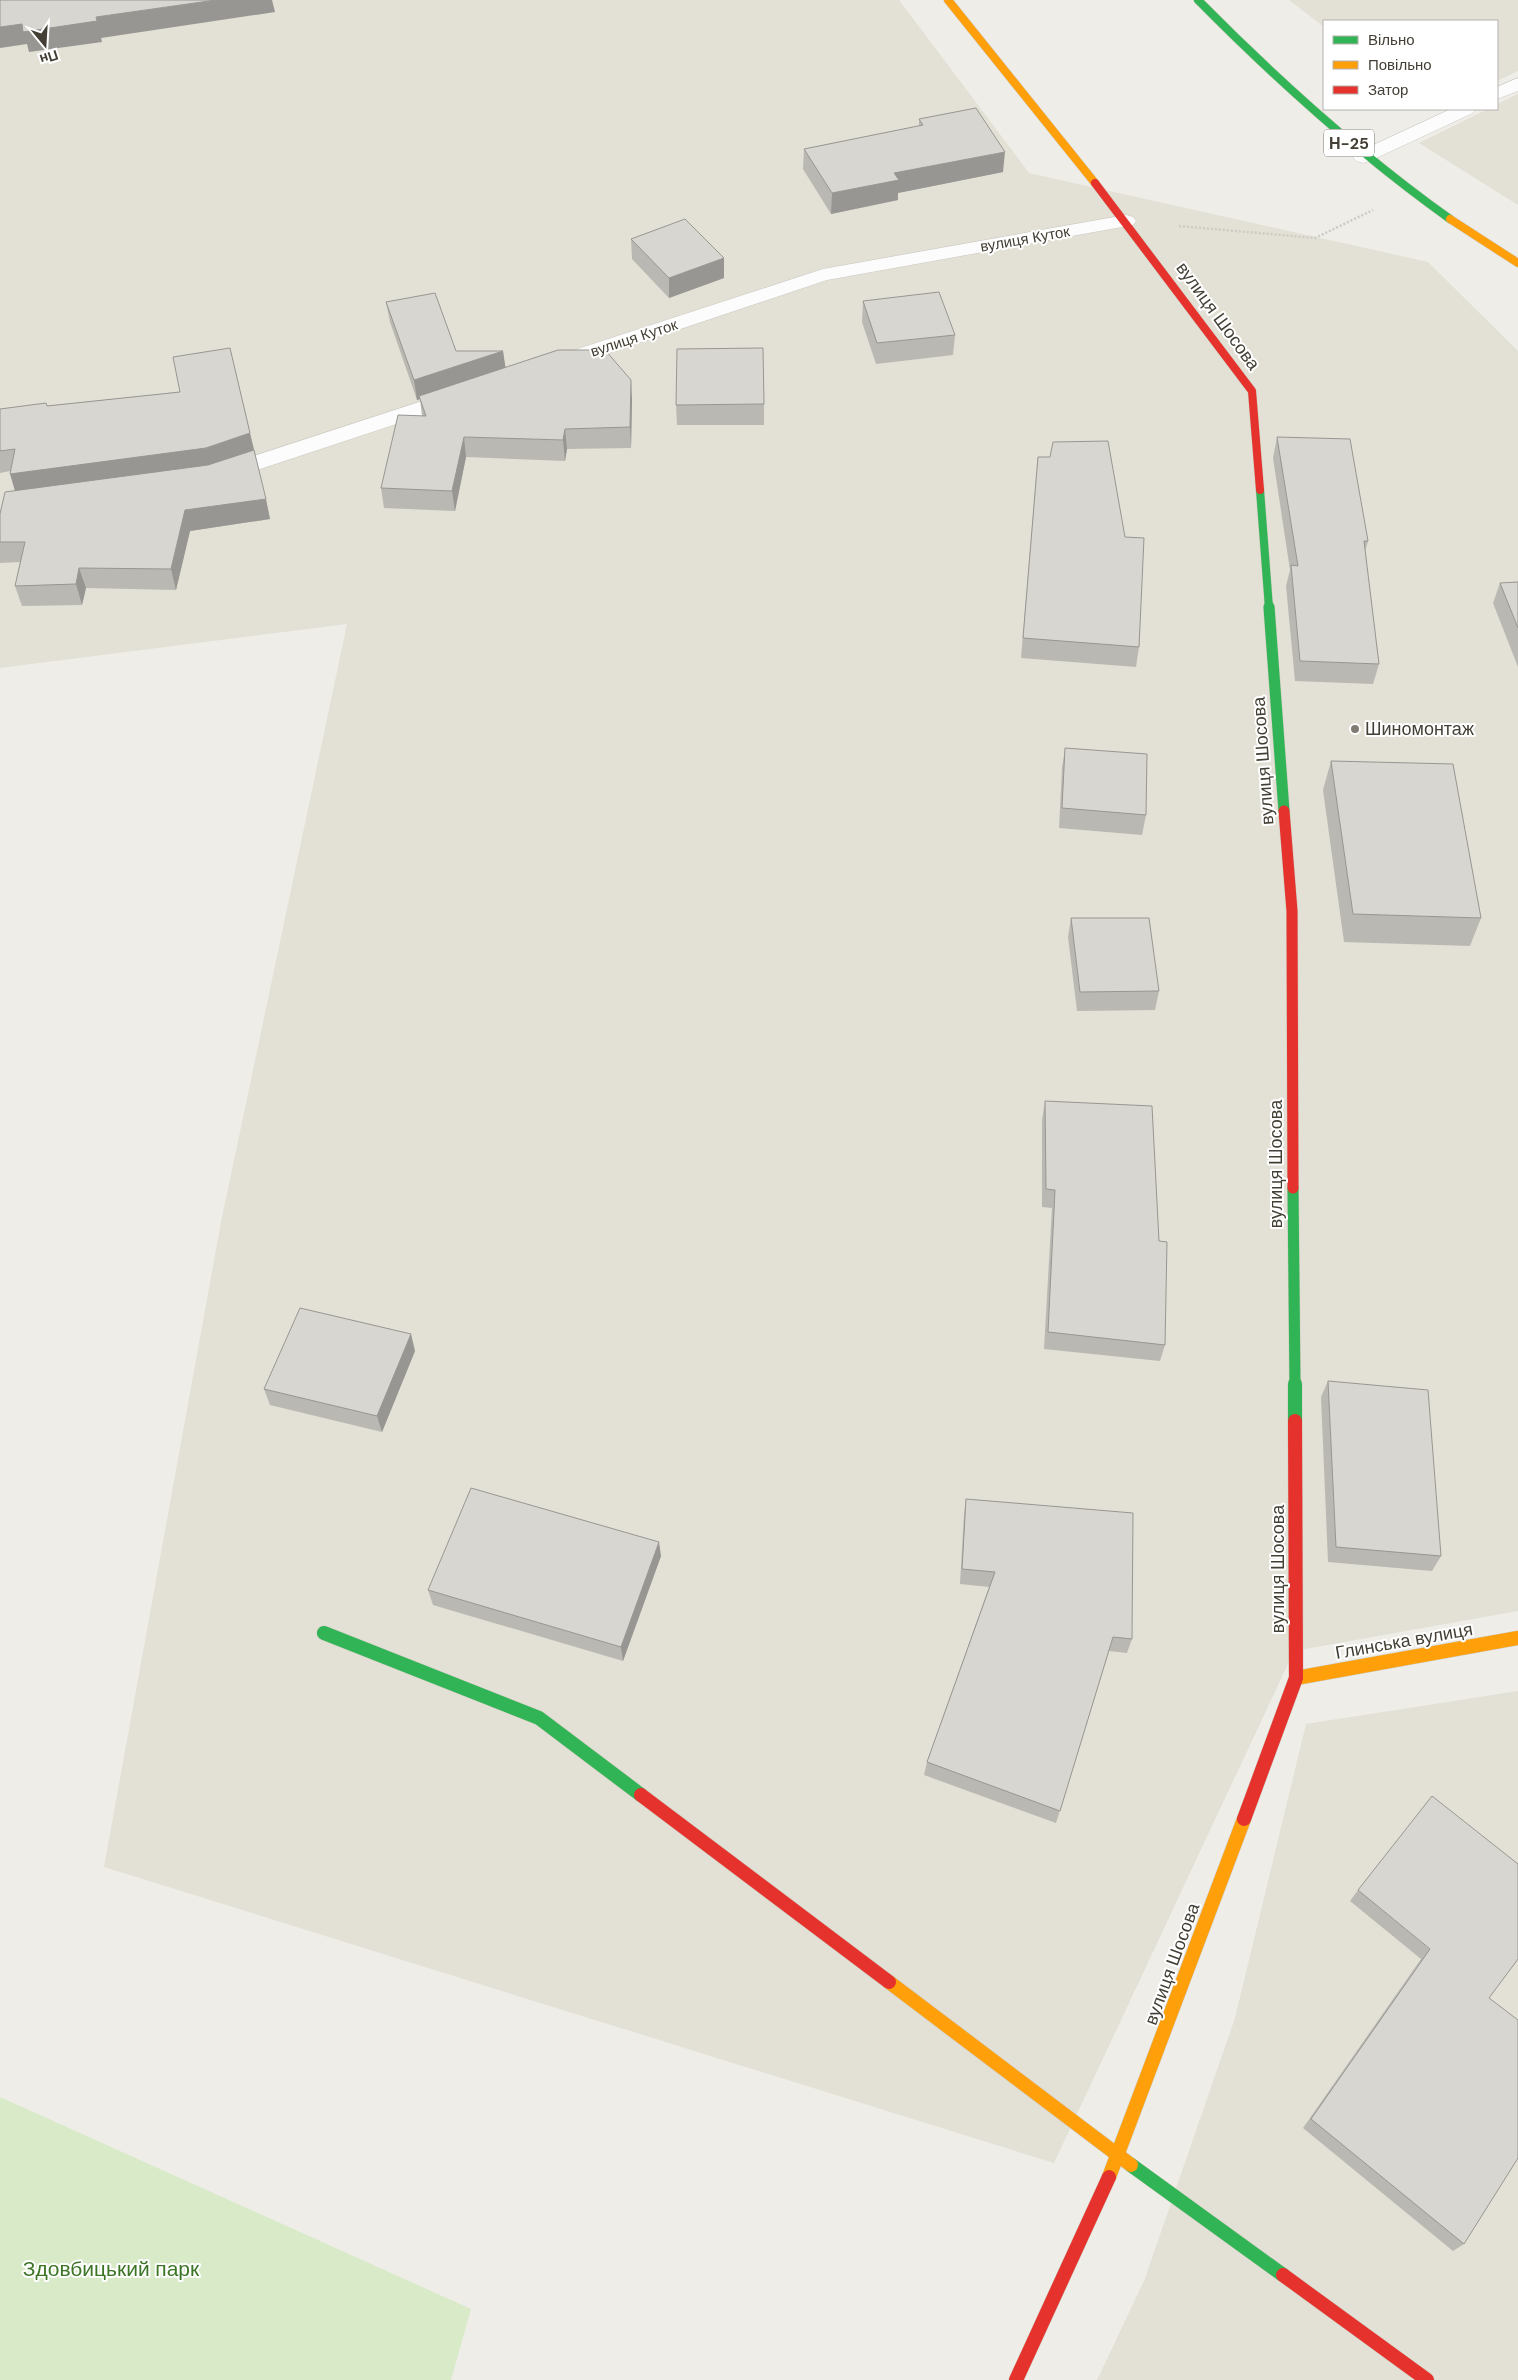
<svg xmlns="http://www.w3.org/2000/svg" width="1518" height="2380" font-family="'DM Sans',sans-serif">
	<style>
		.residential { fill: #e3e0d5 }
		.green { fill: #d8eac7 }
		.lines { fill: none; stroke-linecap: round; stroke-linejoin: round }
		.street-casing { stroke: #cbc9c3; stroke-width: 1 }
		.fast-far2-casing { stroke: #cecbbf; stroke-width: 9 }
		.fast-far1-casing { stroke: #cecbbf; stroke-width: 12 }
		.fast-casing { stroke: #cecbbf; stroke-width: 15 }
		.slow-far1-casing { stroke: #cecbbf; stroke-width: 9 }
		.slow-casing { stroke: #cecbbf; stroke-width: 15 }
		.jam-far2-casing { stroke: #cecbbf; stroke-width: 9 }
		.jam-far1-casing { stroke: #cecbbf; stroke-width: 12 }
		.jam-casing { stroke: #cecbbf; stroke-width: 15 }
		.path { stroke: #cdcbc6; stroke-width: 2.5; stroke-dasharray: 2 2; stroke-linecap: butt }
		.street { fill: #fcfcfc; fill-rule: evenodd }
		.fast-far2 { stroke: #30b455; stroke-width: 8 }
		.fast-far1 { stroke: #30b455; stroke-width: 11 }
		.fast { stroke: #30b455; stroke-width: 14 }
		.slow-far1 { stroke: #ff9f0a; stroke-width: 8 }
		.slow { stroke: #ff9f0a; stroke-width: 14 }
		.jam-far2 { stroke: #e5322d; stroke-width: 8 }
		.jam-far1 { stroke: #e5322d; stroke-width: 11 }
		.jam { stroke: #e5322d; stroke-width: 14 }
		.wall { fill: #bab8b3 }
		.shaded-wall { fill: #979692 }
		.building { fill: #d8d6d0; stroke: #979692 }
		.poi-dot { fill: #807c73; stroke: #fff; stroke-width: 2 }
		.labels { text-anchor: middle; stroke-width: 4; stroke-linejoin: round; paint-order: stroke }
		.far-street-label { font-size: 15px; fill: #443f34; stroke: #fff }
		.shield { fill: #fff; stroke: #7c7971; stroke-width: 1 }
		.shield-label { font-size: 16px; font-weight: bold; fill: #443f34 }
		.street-label { font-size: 18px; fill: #443f34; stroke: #fff }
		.poi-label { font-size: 18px; fill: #443f34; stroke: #fff; text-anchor: start }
		.near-park-label { font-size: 21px; fill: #3d7527; stroke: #fff }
	</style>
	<rect width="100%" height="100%" fill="#eeede8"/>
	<path class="residential" d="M0,0H899L1029,173L1428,262L1518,351V1611L1294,1651L1054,2163L104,1867L221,1222L347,624L0,668Z
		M1289,0H1518V71L1497,81V21H1324V27Z
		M1518,94V205L1419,143L1488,109H1497V104Z
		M1518,1691V2380H1097L1144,2281L1235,2018L1306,1724Z"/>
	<path class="green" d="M0,2097L471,2309L451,2380H0Z"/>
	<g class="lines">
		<g class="street-casing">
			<path id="street" d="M1518,78V91L1497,99V87Z
				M1451,109H1475L1473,113L1370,161L1363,163L1356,161L1353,157L1356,153Z
				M1126,215L1133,217L1136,221L1133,225L827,280L570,366L563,367L556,366L553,361L556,356L823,269Z
				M456,390L463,392L467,397L463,402L230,479L222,481L214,479L211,474L214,469Z"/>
		</g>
		<g class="fast-far2-casing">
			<path id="fast-far2" d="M1198,0C1277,80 1359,154 1450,219
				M1260,490L1269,608"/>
		</g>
		<g class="fast-far1-casing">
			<path id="fast-far1" d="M1269,607L1284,811
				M1293,1188L1295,1385"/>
		</g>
		<g class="fast-casing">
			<path id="fast" d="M1295,1384V1421
				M324,1633L539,1718L641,1795
				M1131,2165L1283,2275"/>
		</g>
		<g class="slow-far1-casing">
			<path id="slow-far1" d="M948,0L1095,183
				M1450,219L1518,263"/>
		</g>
		<g class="slow-casing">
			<path id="slow" d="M1296,1678L1518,1638
				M889,1982L1131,2165
				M1109,2177L1244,1819"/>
		</g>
		<g class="jam-far2-casing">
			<path id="jam-far2" d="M1095,183L1252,391L1260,490"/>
		</g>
		<g class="jam-far1-casing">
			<path id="jam-far1" d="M1284,811L1292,911L1293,1188"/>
		</g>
		<g class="jam-casing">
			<path id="jam" d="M641,1795L889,1982
				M1244,1819L1296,1678L1295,1421
				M1283,2275L1427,2380
				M1016,2380L1109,2177"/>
		</g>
		<path class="path" d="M1179,226L1315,238L1373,210"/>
		<use href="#street" class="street"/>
		<use href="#fast-far2" class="fast-far2"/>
		<use href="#fast-far1" class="fast-far1"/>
		<use href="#fast" class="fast"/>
		<use href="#slow-far1" class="slow-far1"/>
		<use href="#slow" class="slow"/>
		<use href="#jam-far2" class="jam-far2"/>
		<use href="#jam-far1" class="jam-far1"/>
		<use href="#jam" class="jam"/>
	</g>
	<path class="wall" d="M919,119L1003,172L898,193V200L831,214L803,169L804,149L919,126Z
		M631,239L724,258V278L669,298L632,259Z
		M863,301L955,335L953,355L876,364L862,322Z
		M386,302L456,351H503L505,368L632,400L631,448L567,449L565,461L466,457L455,511L384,508L381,488L422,416L420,399L417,400L390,322Z
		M230,348L270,519L190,531L176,590L86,588L82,605L22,606L15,586L20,562L0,563V514L15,491L10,471L0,473V409L47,406L180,392Z
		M764,404V425H677L676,405Z
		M1277,437L1368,541L1365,552L1379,664L1373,684L1295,681L1286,586L1290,570L1273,458Z
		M1038,457L1125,537L1139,647L1136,667L1021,658L1036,478Z
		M1518,582V667L1493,603L1500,583Z
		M1065,748L1146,815L1142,835L1059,828L1062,768Z
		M1331,761L1481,918L1470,946L1344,942L1323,790Z
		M1071,918L1159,991L1155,1010L1077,1011L1068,937Z
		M1045,1101L1159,1241L1165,1345L1160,1361L1044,1349L1052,1208L1042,1207V1120Z
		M415,1351L382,1432L270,1405L264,1389Z
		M1328,1381L1441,1556L1432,1571L1328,1562L1321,1397Z
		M966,1499L1132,1639L1127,1653L1109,1651L1056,1823L924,1775L927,1762L989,1587L960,1584L964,1514Z
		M661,1556L623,1661L433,1605L428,1590Z
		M1358,1890L1489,1998L1464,2244L1453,2251L1303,2128L1421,1959L1350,1901Z"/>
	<path class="shaded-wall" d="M216,0H272L275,12L101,38L96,17Z
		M97,21L102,42L29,52L27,44L0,48V27L22,24Z
		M1005,152L1003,172L898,193V200L831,214L832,193L894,173Z
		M724,258V278L669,298V278Z
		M503,351L506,371L419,396L420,399L417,400L414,380Z
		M631,380L632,400L631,448L630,427Z
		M565,429L567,449L565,461L563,440Z
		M250,433L255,454L211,468L16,494L10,474Z
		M464,437L466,457L455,511L452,491Z
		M266,499L270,519L190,531L176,590L171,569L185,510Z
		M79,568L86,588L82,605L76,584Z
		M411,1334L415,1351L382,1432L377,1416Z
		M659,1542L661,1556L623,1661L621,1647Z"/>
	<path class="building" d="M0,0H216L96,17L97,21L23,32L22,24L0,27Z
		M976,108L1005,152L894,173L899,180L832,193L804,149L923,125L919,119Z
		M685,219L724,258L669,278L631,239Z
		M939,292L955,335L877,343L863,301Z
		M435,293L456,351H503L414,380L386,302Z
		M230,348L250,433L206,448L10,474L15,449L0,451V409L46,403L47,406L180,392L173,357Z
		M763,348L764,404L676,405L677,349Z
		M558,350H605L631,380L630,427L565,429L563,440L464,437L452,491L381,488L398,415L426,416L419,396Z
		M1277,437L1350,439L1368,541H1364L1379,664L1300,661L1291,565L1298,566Z
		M1108,441L1125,537L1144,538L1139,647L1023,638L1038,457H1050L1053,442Z
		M254,450L266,499L185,510L171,569L79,568L76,584L15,586L25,542H0V514L5,492L208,465Z
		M1518,582V628L1500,583Z
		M1065,748L1147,754L1146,815L1062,808Z
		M1331,761L1453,764L1481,918L1353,914Z
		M1071,918H1149L1159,991L1080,992Z
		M1045,1101L1152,1106L1159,1241L1167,1242L1165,1345L1048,1332L1055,1190L1046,1189Z
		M300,1308L411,1334L377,1416L264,1389Z
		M1328,1381L1428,1390L1441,1556L1336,1547Z
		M471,1488L659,1542L621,1647L428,1590Z
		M966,1499L1133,1513L1132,1639L1113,1637L1060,1811L927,1762L995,1572L962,1569Z
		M1432,1796L1518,1864V1959L1489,1998L1518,2020V2158L1464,2244L1311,2119L1430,1949L1358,1890Z"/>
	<circle class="poi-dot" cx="1355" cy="729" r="5"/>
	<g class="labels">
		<g class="far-street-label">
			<text transform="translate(1025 239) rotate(-10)" y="5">вулиця Куток</text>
			<text transform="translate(634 338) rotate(-18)" y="5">вулиця Куток</text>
		</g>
		<rect class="shield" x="1324" y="129.5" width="50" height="27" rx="4"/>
		<g class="shield-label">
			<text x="1349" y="149">Н-25</text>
		</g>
		<g class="street-label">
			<text transform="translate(1218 316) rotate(54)" y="6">вулиця Шосова</text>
			<text transform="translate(1263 761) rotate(-94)" y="6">вулиця Шосова</text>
			<text transform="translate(1276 1164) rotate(-90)" y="6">вулиця Шосова</text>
			<text transform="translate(1278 1569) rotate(-90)" y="6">вулиця Шосова</text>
			<text transform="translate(1404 1641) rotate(-10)" y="6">Глинська вулиця</text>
			<text transform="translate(1172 1964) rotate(-70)" y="6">вулиця Шосова</text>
		</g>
		<g class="poi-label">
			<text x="1365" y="735">Шиномонтаж</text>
		</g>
		<g class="near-park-label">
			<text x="111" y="2276">Здовбицький парк</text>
		</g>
	</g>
	<rect x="1323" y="20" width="175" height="90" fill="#ffffff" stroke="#b4b2ae"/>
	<rect x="1333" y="36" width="25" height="8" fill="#30b455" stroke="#b4b2ae"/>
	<text x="1368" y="45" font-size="15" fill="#443f34">Вільно</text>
	<rect x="1333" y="61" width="25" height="8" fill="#ff9f0a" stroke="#b4b2ae"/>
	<text x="1368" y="70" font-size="15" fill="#443f34">Повільно</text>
	<rect x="1333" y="86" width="25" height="8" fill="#e5322d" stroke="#b4b2ae"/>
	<text x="1368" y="95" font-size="15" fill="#443f34">Затор</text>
	<g transform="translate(45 45) rotate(162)" stroke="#ffffff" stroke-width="4" paint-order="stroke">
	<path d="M0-4L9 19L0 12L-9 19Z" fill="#443f34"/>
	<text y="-8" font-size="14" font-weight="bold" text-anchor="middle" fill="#443f34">Пн</text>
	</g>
</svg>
